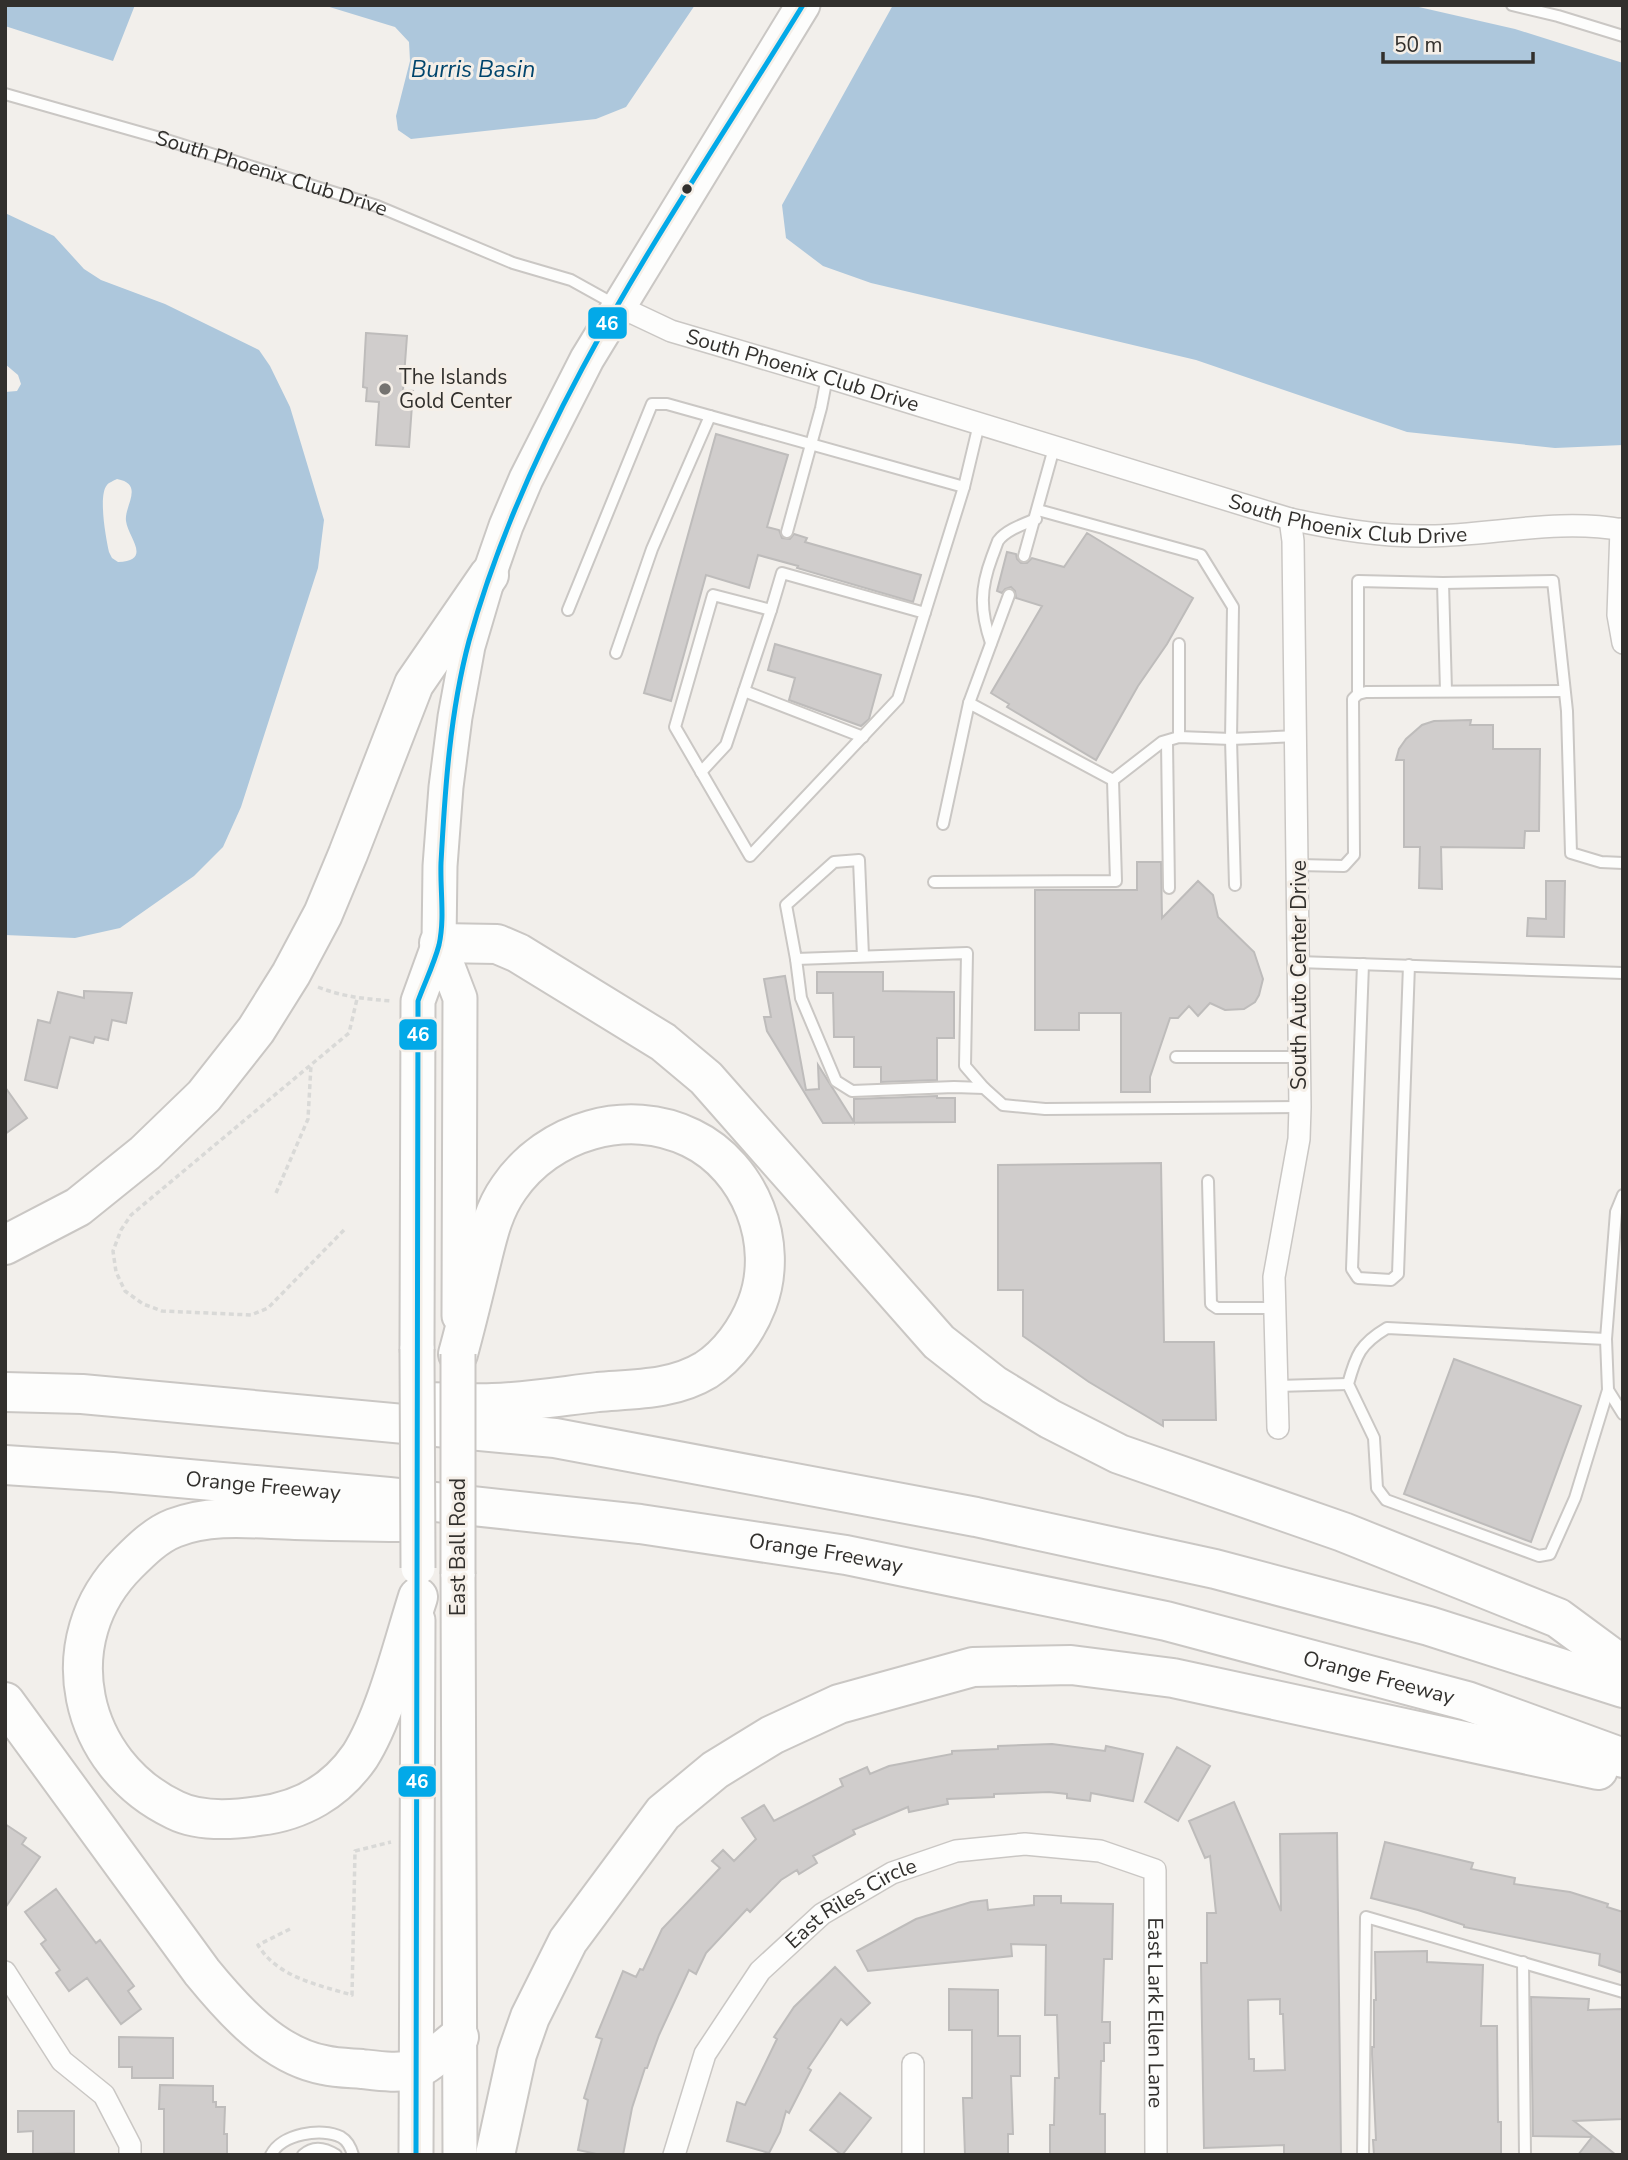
<svg xmlns="http://www.w3.org/2000/svg" width="1628" height="2160" font-family="'Nunito Sans',sans-serif">
	<style>
		.water { fill: #adc7dc; fill-rule: evenodd }
		.building { fill: #d0cdcc; stroke: #bebcbb; stroke-width: 2; fill-rule: evenodd }
		.lines { fill: none; stroke-linecap: round; stroke-linejoin: round }
		.service-casing { stroke: #cac7c4; stroke-width: 14 }
		.minor-casing { stroke: #cac7c4; stroke-width: 24 }
		.primary-casing { stroke: #cac7c4; stroke-width: 37 }
		.motorway-casing { stroke: #cac7c4; stroke-width: 42 }
		.path { stroke: #d9d9d7; stroke-width: 3.5; stroke-dasharray: 5 3.5; stroke-linecap: butt }
		.service { stroke: #fdfdfc; stroke-width: 10 }
		.minor { stroke: #fdfdfc; stroke-width: 21 }
		.primary { stroke: #fdfdfc; stroke-width: 33 }
		.motorway { stroke: #fdfdfc; stroke-width: 38 }
		.primary-bridge-casing { stroke: #cac7c4; stroke-width: 37; stroke-linecap: butt }
		.primary-bridge { stroke: #fdfdfc; stroke-width: 33 }
		.bus-1-casing { stroke: #f5efe8; stroke-width: 10 }
		.bus-1 { stroke: #02a9e8; stroke-width: 5 }
		.bus-dot { fill: #32302d; stroke: #f5efe8; stroke-width: 2.5 }
		.poi-dot { fill: #757370; stroke: #f5efe8; stroke-width: 2.5 }
		.labels { text-anchor: middle; stroke-width: 6; stroke-linejoin: round; paint-order: stroke }
		.street-label { font-size: 21px; fill: #32302d; stroke: #f5efe8 }
		.poi-label { font-size: 21px; fill: #32302d; stroke: #f5efe8; text-anchor: start }
		.water-label { font-size: 23px; font-style: italic; fill: #00456d; stroke: #f5efe8 }
		.line-badge { stroke: #f5efe8; stroke-width: 2.5 }
		.badge-label { font-size: 19px; text-anchor: middle; font-weight: bold; fill: #fff }
	</style>
	<rect width="100%" height="100%" fill="#f2efeb"/>
	<path class="water" d="M5,5H135L113,61L5,26Z
		M323,5H695L626,107L596,119L411,139L398,130L396,116L410,61L409,42L395,27Z
		M893,5H1410L1515,29L1623,63V445L1555,448L1407,432L1196,360L871,283L823,266L786,238L782,205Z
		M5,213L54,236L84,269L101,280L165,304L259,350L270,366L290,407L324,520L318,568L241,807L223,847L194,876L120,928L75,938L5,935V392L17,391L21,384L18,375L5,364ZM117,479C145,484 124,506 126,521C128,538 153,560 118,562L112,558L109,552C106,539 98,495 107,485C108,483 115,480 117,479Z"/>
	<path class="building" d="M366,333L407,336L403,390L413,391L409,447L376,445L379,402L366,401L367,388L363,387Z
		M716,434L788,455L767,527L779,530L782,538L790,539L794,534L807,538L805,542L921,575L913,602L797,568L798,566L758,555L749,588L706,575L671,701L644,693Z
		M1087,533L1193,598L1167,644L1138,686L1096,760L1007,707L1009,704L991,693L1042,606L1016,598L1015,591L1011,587L1005,589L1002,593L997,591L1007,552L1016,554L1017,559L1021,563H1027L1032,558L1064,567Z
		M775,644L881,675L869,719L861,726L789,700L795,678L768,670Z
		M1471,720L1470,725H1493V749H1540L1539,831H1525L1524,848L1441,847L1442,889L1419,888L1420,847H1404V760H1396L1399,749L1406,739L1422,725L1434,721Z
		M1137,862H1161L1162,918L1198,881L1213,895L1218,917L1254,952L1263,979L1259,995L1255,1002L1244,1009L1225,1010L1210,1003L1198,1016L1189,1006L1178,1018H1170L1150,1077V1092H1121V1013H1079V1030H1035V890H1137Z
		M1546,881H1565L1564,937L1527,936L1528,918L1546,919Z
		M817,972H883V991L954,992V1038H937V1080L881,1082V1067H854V1037H834L833,993H817Z
		M785,976L806,1090L819,1089L818,1065L854,1122V1099L937,1096V1098H955V1122L823,1123L767,1031L764,1017H771L764,979Z
		M84,991L132,993L126,1023L112,1020L108,1040L95,1037L93,1043L70,1037L57,1088L25,1080L38,1020L50,1023L58,992L84,998Z
		M5,1087L27,1118L5,1134Z
		M1161,1163L1164,1342H1214L1216,1420H1163V1426L1089,1382L1023,1336V1290H998V1165Z
		M1454,1359L1581,1406L1531,1542L1404,1494Z
		M1052,1744L1105,1751L1106,1746L1143,1754L1133,1801L1091,1793L1090,1801L1067,1798V1794L1049,1792L994,1794V1797L947,1799L948,1804L909,1812L908,1807L853,1830L855,1834L813,1856L817,1863L799,1874L797,1870L781,1880L750,1912L747,1909L706,1953L696,1974L689,1970L659,2035L647,2068H645L632,2108L623,2155H601L578,2150L588,2100L584,2098L602,2039L596,2037L623,1971L636,1977L640,1969L643,1970L662,1929L720,1868L712,1861L723,1850L734,1861L756,1839L742,1818L764,1805L774,1821L843,1786L840,1779L867,1767L870,1774L889,1766L952,1754V1751L998,1749V1746Z
		M1177,1747L1210,1766L1178,1821L1145,1802Z
		M1234,1802L1281,1911L1280,1834L1337,1833L1341,2155H1284V2145L1204,2148L1201,1963H1207V1913H1216L1210,1856L1205,1858L1189,1821ZM1280,1999V2014H1283L1285,2070L1254,2071V2059H1249L1248,2000Z
		M5,1824L26,1838L22,1844L40,1857L5,1908Z
		M1385,1842L1473,1863L1471,1869L1515,1878L1514,1884L1570,1892L1608,1904L1607,1907L1623,1912V1973L1599,1965L1600,1954L1464,1927V1925L1418,1910L1371,1898Z
		M56,1889L96,1943L100,1940L134,1986L128,1991L141,2009L121,2024L87,1978L69,1991L56,1973L60,1970L41,1944L46,1940L25,1912Z
		M1034,1896H1061V1903L1113,1904L1112,1959H1104L1102,2022H1110V2043H1104V2061H1101L1100,2114H1105V2154H1050V2125H1054L1055,2078H1059L1057,2015H1045L1046,1945L1011,1944L1012,1956L868,1971L857,1951L916,1919L971,1902L987,1900L988,1910L1034,1905Z
		M1427,1951V1962L1483,1965L1481,2026H1497L1498,2122H1501V2155H1374L1373,2140H1376L1372,2054V2047H1374V2000H1376L1375,1952Z
		M835,1967L870,2003L847,2025L841,2019L808,2068L811,2070L789,2113L786,2111L780,2132L769,2153L727,2141L737,2102L745,2105L777,2039L774,2037L794,2007Z
		M949,1989L998,1990V2036H1020V2076H1011L1013,2134H1008V2155H965L963,2098H972V2030H949Z
		M1531,1997L1589,1999L1588,2010L1623,2009V2119L1574,2121L1616,2155H1578L1592,2137L1533,2136Z
		M119,2037L173,2038V2078H132V2067H119Z
		M160,2085L213,2086V2102H216V2107H225L224,2134H227V2155H164V2109H159Z
		M840,2093L871,2118L842,2155L810,2130Z
		M18,2111H74V2153L33,2154V2131L18,2132Z"/>
	<g class="lines">
		<g class="service-casing">
			<g id="service">
				<path d="M1512,5L1558,16L1623,36"/>
				<path id="s1" d="M5,94L160,138L377,206L513,263L571,280L616,305"/>
				<path d="M1038,510L1201,555L1233,607L1231,739L1235,885"/>
				<path d="M787,532L821,408L827,377"/>
				<path d="M1024,556L1054,448"/>
				<path d="M1443,583L1446,691"/>
				<path d="M568,610L652,404H667L964,487"/>
				<path d="M925,613L782,573L771,610L713,595L675,727L750,856L898,699L964,487L979,424"/>
				<path d="M991,643C980,610 980,589 992,557C994,552 996,546 998,541C1006,530 1024,524 1036,519"/>
				<path d="M616,653L652,549L710,416"/>
				<path d="M744,691L863,737"/>
				<path d="M1358,694V581L1443,583L1553,581L1567,711L1571,853L1601,862L1623,863"/>
				<path d="M969,703L1009,595"/>
				<path d="M1179,737V644"/>
				<path d="M1167,742L1169,888"/>
				<path d="M701,772L726,745L771,610"/>
				<path d="M943,824L969,703L1113,780L1162,742L1179,737L1231,739L1297,736"/>
				<path d="M1298,865L1344,866L1354,855L1353,699L1358,694L1366,692L1564,691"/>
				<path d="M934,882L1116,881L1113,780"/>
				<path d="M863,956L859,860L834,862L786,905L796,959L967,953L965,1066L984,1088L1003,1105L1045,1109L1300,1107"/>
				<path d="M796,959L801,998L836,1081L852,1091L954,1087L984,1088"/>
				<path d="M1298,962L1623,973"/>
				<path d="M1363,964L1352,1269L1358,1278L1391,1280L1398,1274L1409,965"/>
				<path d="M1176,1057H1299"/>
				<path d="M1208,1181L1211,1304L1217,1308H1275"/>
				<path d="M1623,1195L1616,1212L1606,1339L1608,1390L1623,1414"/>
				<path d="M1606,1339L1387,1328C1360,1344 1356,1355 1348,1384L1374,1438L1377,1488L1386,1500L1539,1556L1550,1554L1575,1498L1608,1390"/>
				<path d="M1277,1386L1348,1384"/>
				<path d="M1523,1962L1525,2155"/>
				<path d="M271,2155C281,2134 322,2127 341,2137C348,2141 351,2148 353,2155"/>
				<path d="M303,2155C314,2145 325,2148 336,2155"/>
				<path d="M1363,2155L1366,1917L1623,1992"/>
			</g>
		</g>
		<g class="minor-casing">
			<g id="minor">
				<path id="s2" d="M618,306L671,331L827,377L1290,519C1336,529 1382,537 1429,536C1495,535 1558,518 1623,530"/>
				<path d="M1621,529L1618,615L1623,643"/>
				<path d="M1278,1428L1274,1277L1299,1139L1300,1107L1293,541L1290,519"/>
				<path d="M5,1972L62,2061L104,2095L130,2145V2155"/>
				<path d="M913,2064V2155"/>
				<path id="s3" d="M674,2155L705,2054L760,1971L822,1914L892,1873L956,1851L1025,1844L1100,1851L1155,1870L1156,2155"/>
			</g>
		</g>
		<g class="primary-casing">
			<path id="primary" d="M439,943L460,998L459,1316
				M417,1349L418,1001L439,943L440,866L446,787L455,717L468,646L489,575L506,526L526,479L587,359L803,5
				M458,1574L460,2155
				M416,2155L418,1620"/>
		</g>
		<g class="motorway-casing">
			<g id="motorway">
				<path d="M439,943L497,944L518,953L663,1042L706,1078L939,1342L994,1385L1050,1419L1119,1454L1343,1532L1558,1618L1623,1666"/>
				<path d="M5,1245L78,1207L145,1153L204,1096L256,1030L291,974L323,914L348,854L414,684L489,575"/>
				<path d="M5,1392L82,1394L555,1438L976,1517L1215,1569L1429,1626L1623,1688"/>
				<path d="M424,1402C447,1402 470,1404 493,1403C528,1402 563,1396 598,1392C635,1389 673,1390 706,1370C729,1355 747,1330 757,1304C780,1244 751,1167 691,1138C628,1107 548,1131 509,1188C492,1212 487,1239 480,1267C473,1296 466,1325 458,1354"/>
				<path id="s4" d="M5,1465L112,1472L389,1497L640,1524L846,1555L1166,1621L1467,1701L1623,1758"/>
				<path d="M411,1522C373,1522 334,1521 295,1520C255,1519 212,1513 174,1528C156,1535 141,1550 128,1563C50,1640 78,1764 175,1810C199,1822 233,1820 259,1816C301,1811 336,1791 360,1756C386,1715 403,1644 418,1597"/>
				<path d="M5,1702L202,1972C233,2010 274,2056 324,2065C337,2068 350,2068 362,2069C379,2071 399,2074 416,2069C428,2065 448,2045 459,2037"/>
				<path d="M495,2155L517,2054L530,2017L568,1941L663,1813L715,1770L772,1735L839,1704L973,1667L1071,1665L1173,1678L1598,1770"/>
			</g>
		</g>
		<path class="path" d="M318,987C343,997 366,999 392,1001
			M276,1193L308,1119L311,1065
			M344,1230L268,1308L251,1315L162,1311L143,1304L125,1291L116,1272L113,1251L121,1230L131,1215L349,1033L357,999
			M290,1929L258,1945C277,1977 318,1985 352,1995L355,1851L391,1842"/>
		<use href="#service" class="service"/>
		<use href="#minor" class="minor"/>
		<use href="#primary" class="primary"/>
		<use href="#motorway" class="motorway"/>
		<g class="primary-bridge-casing">
			<path id="primary-bridge" d="M417,1349L418,1568
				M458,1354V1574"/>
		</g>
		<use href="#primary-bridge" class="primary-bridge"/>
		<g class="bus-1-casing">
			<path id="bus-1" d="M416,2155L418,1001C425,982 434,964 439,945C445,918 440,890 441,863C445,789 450,712 469,641C534,408 678,209 803,5"/>
		</g>
		<use href="#bus-1" class="bus-1"/>
	</g>
	<circle class="bus-dot" cx="687" cy="189" r="6"/>
	<circle class="poi-dot" cx="385" cy="389" r="7"/>
	<g class="labels">
		<g class="street-label">
			<text dy="7" stroke="none"><textPath href="#s1" startOffset="278">South Phoenix Club Drive</textPath></text>
			<text dy="7" stroke="none"><textPath href="#s2" startOffset="196">South Phoenix Club Drive</textPath></text>
			<text dy="7" stroke="none"><textPath href="#s2" startOffset="763">South Phoenix Club Drive</textPath></text>
			<text transform="translate(1299 975) rotate(-90)" y="7">South Auto Center Drive</text>
			<text dy="7" stroke="none"><textPath href="#s4" startOffset="259">Orange Freeway</textPath></text>
			<text transform="translate(458 1547) rotate(-90)" y="7">East Ball Road</text>
			<text dy="7" stroke="none"><textPath href="#s4" startOffset="826">Orange Freeway</textPath></text>
			<text dy="7" stroke="none"><textPath href="#s4" startOffset="1393">Orange Freeway</textPath></text>
			<text dy="7" stroke="none"><textPath href="#s3" startOffset="320">East Riles Circle</textPath></text>
			<text dy="7" stroke="none"><textPath href="#s3" startOffset="784">East Lark Ellen Lane</textPath></text>
		</g>
		<g class="poi-label">
			<text x="399" y="384">The Islands<tspan x="399" dy="24">Gold Center</tspan></text>
		</g>
		<g class="water-label">
			<text x="473" y="77">Burris Basin</text>
		</g>
	</g>
	<g class="line-badge">
		<rect x="587" y="306" width="41" height="34" rx="7" fill="#02a9e8"/>
		<rect x="398" y="1018" width="40" height="33" rx="7" fill="#02a9e8"/>
		<rect x="397" y="1765" width="40" height="33" rx="7" fill="#02a9e8"/>
	</g>
	<g class="badge-label">
		<text x="607" y="330">46</text>
		<text x="418" y="1041">46</text>
		<text x="417" y="1788">46</text>
	</g>
	<rect width="1628" height="2160" fill="none" stroke="#32302d" stroke-width="14"/>
	<path d="M1383 52v10h150v-10" fill="none" stroke="#32302d" stroke-width="3.5"/>
	<text x="1394" y="52" font-size="21" fill="#32302d" stroke="#f5efe8" stroke-width="5" paint-order="stroke">50 m</text>
</svg>
